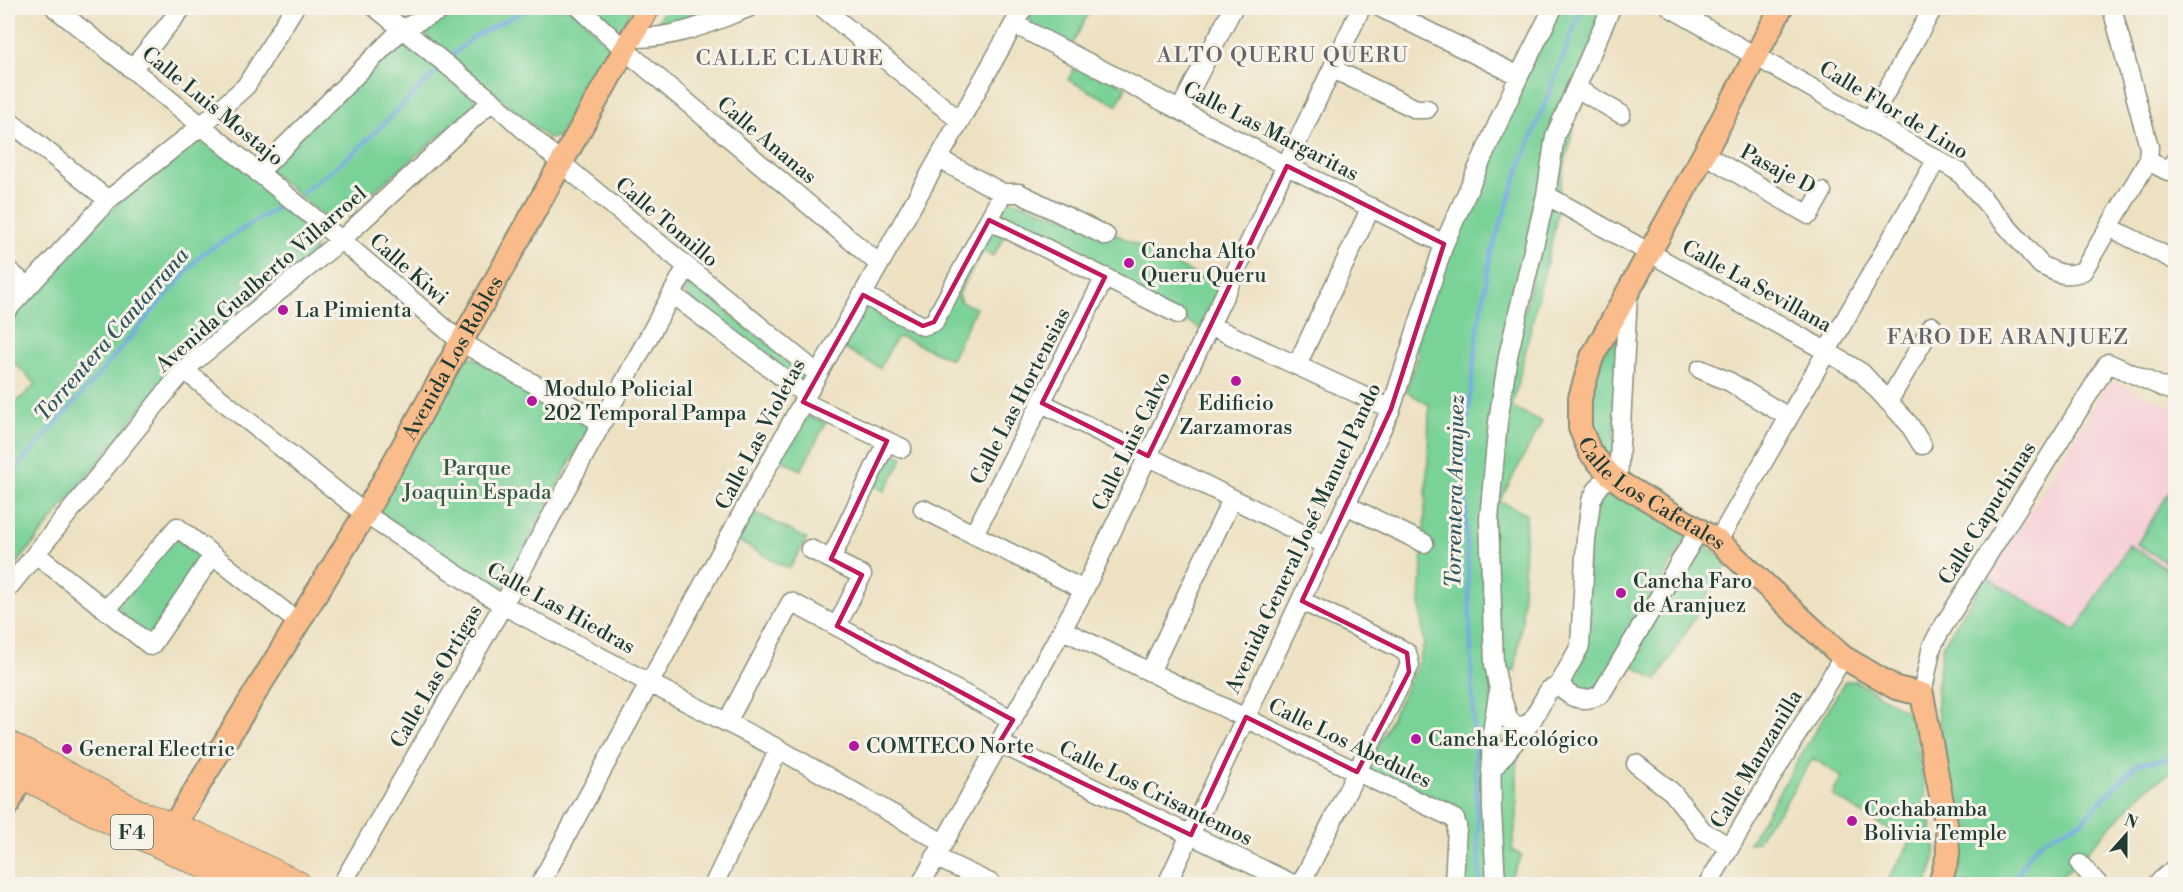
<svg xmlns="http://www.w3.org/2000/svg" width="2183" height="892" font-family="'Libre Bodoni',serif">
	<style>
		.built { fill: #f6cfd7 }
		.green { fill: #79d298; stroke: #4c8866; stroke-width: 1.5 }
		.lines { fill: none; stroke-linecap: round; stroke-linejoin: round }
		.stream { stroke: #75a8e1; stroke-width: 4 }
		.minor-casing { stroke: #868f7b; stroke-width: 21 }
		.major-casing { stroke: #868f7b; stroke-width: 26 }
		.highway-casing { stroke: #868f7b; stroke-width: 28 }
		.minor { stroke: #fff; stroke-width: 18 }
		.major { stroke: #fabc8b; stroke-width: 22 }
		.highway { stroke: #fabc8b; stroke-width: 26 }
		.marked { fill: none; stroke: #c2185b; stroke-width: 4.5; stroke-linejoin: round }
		.poi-dot { fill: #b5179e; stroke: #f7f3e8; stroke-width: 2 }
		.labels { text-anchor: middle; stroke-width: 6; stroke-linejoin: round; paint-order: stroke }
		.shield { fill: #f7f3e8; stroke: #60746a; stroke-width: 1.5 }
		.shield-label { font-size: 20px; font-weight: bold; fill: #1f3d34 }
		.street-label { font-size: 21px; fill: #1f3d34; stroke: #f7f3e8 }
		.poi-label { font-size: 21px; fill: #1f3d34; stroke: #f7f3e8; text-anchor: start }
		.park-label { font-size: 21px; fill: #315b48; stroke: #f7f3e8 }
		.neighbourhood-label { font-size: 22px; letter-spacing: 1.5px; fill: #63646a; stroke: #f7f3e8 }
		.water-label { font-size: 22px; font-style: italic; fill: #34585f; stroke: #f7f3e8 }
	</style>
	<rect width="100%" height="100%" fill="#f7f3e8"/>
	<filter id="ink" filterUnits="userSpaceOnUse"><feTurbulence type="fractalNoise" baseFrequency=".0167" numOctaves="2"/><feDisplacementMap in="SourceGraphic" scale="12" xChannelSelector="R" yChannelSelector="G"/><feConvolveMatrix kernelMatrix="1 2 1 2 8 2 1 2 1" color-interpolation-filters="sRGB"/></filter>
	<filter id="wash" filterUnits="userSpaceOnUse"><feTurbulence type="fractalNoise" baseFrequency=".008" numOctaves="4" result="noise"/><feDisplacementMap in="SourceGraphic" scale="24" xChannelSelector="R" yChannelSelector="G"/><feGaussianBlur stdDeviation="1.35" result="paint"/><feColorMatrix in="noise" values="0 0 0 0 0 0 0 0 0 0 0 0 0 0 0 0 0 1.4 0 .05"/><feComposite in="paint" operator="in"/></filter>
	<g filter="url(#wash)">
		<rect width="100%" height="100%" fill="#ede1c2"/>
		<path class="built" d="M2111,380L2175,408V574L2129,546L2076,631L1986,577L2041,495L2105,387Z"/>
		<path class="green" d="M461,8H572L609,46L607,52L558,137L549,139L428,39L426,31L428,27Z
			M587,8H632L621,29L615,31Z
			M665,8H742L648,38Z
			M1033,8H1091L1072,45L1032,26L1029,17Z
			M1558,8H1614L1566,94L1494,411L1491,884H1461L1463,830L1367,769L1418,663L1424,645L1420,602L1428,459L1429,405L1406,391L1418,354L1415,345L1450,244Z
			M404,44H409L474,96L475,104L471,109L343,217L336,220L327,219L270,171L271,160Z
			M1077,62L1126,87L1117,105L1068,80Z
			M1578,102L1582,104L1577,109L1558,196L1550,191L1558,144Z
			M200,140L209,141L310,223C317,234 318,239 314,252L176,365L8,575V410L36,384L8,357V323L111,209L194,141Z
			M1007,199L1111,232L1222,288L1201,329L1001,218V213Z
			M1549,203L1558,208L1554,231L1512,407L1542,422L1500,501L1526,514L1522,620L1515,671L1500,666L1493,523L1504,403Z
			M990,231L1005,236L993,256L983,251L958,295L961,302L976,308L951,359L902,337L896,338L880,368L843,348L866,307L874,308L919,331Z
			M692,282L804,374L805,381L802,384L685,294C683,288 686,283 692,282Z
			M1619,328L1613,466C1585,438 1585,400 1598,364C1603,352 1613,339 1619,328Z
			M473,357L587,424L588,428L504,586L497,590L382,514L379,506L465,359Z
			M806,415L826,423L801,470L780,459Z
			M890,450L903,458L885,491L872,485Z
			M2175,483H2176L2175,568L2137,544Z
			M1610,488L1689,533L1605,678L1588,694L1573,690L1569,676L1597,498Z
			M752,511L807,539L789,569L736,540Z
			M177,532L207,556L148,639L116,606Z
			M1703,544L1728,562L1657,680L1627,663L1698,545Z
			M2129,545L2175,574V775L2171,772L2148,787L2071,868L2049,884H1954L1959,873L1962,852L1937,709V685L1943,645L1986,577L2076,631Z
			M1845,681H1856L1906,711L1913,724L1935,846V859L1927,884H1885L1910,843L1832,795L1842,777L1813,758L1780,811L1768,822L1757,842L1749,843Z
			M1531,730L1517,758V817L1512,850L1522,856L1506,884H1500L1495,771Z"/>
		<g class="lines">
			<path class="stream" d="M453,55L473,37L530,8
				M302,193L357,150L436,72
				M8,478L81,395L202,254L280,206
				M1480,884L1466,522V432L1478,329L1491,253L1519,170L1582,8
				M2013,884L2028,855L2043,840L2082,821L2137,764L2166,759L2176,755"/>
		</g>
	</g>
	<g filter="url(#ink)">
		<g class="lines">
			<g class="minor-casing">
				<path id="minor" d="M55,8L132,69L341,240L461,342L602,423
					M376,8L492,101L561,163L818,374
					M580,8L625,50L879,264
					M823,8L960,121
					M1381,8L1519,76
					M1671,8L1959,172L2041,265C2057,273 2065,278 2083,271L2148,161L2149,147L2112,8
					M1014,24L1287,166L1444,244
					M632,38C674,39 710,23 748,8
					M132,69L182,8
					M1333,69L1416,109H1427
					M1576,88L1621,114
					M1180,110L1233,8
					M8,120L108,200
					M1870,120L1933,8
					M1704,154L1809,215L1822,192
					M939,159L1003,193H1019L1106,236
					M2148,161L2168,171L2176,159
					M258,173L402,29L445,8
					M1546,195L1826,351L1862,373L1909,424L1922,445
					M989,220L1178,314
					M2109,227L2176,261
					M8,270L28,287
					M672,294L806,395
					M863,295L923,326L934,322L1003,193
					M8,309L108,200L201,126L246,86L294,8
					M1211,326L1391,409
					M1297,365L1371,207
					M1700,369L1730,382L1788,417
					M184,370L365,514L503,605L651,684L779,749L943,843
					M803,402L902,448
					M1888,402L1932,326
					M1042,403L1327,546
					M1609,474L1596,491L1591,501L1586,539L1580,646L1561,681C1564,700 1587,703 1601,694L1699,530
					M1618,481L1628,294
					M1346,505L1424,543
					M923,509L1084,590
					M974,534L1105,277
					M1718,541L1937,159
					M810,549L862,575L837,626
					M36,554L151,646L213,555
					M831,559L887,441
					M8,588L184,370L341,240L492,101
					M107,609L177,527L299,623
					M1063,630L1455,819L1457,826L1454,884
					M1150,672L1232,499
					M1922,694L1932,646L1939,633L2108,363L2176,393
					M727,722L791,602L1013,720
					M1531,722L1523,726L1515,725L1509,720L1499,690L1494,664L1489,519L1498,422L1508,356L1546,195L1555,136L1611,8
					M999,743L1293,884
					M1636,764L1672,792L1703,831L1730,847
					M1491,771L1531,722L1549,690L1561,685
					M935,857L992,884
					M2080,864L2098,884
					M342,884L503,605L686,268
					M540,884L818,374L1023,8
					M714,884L779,749
					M921,884L1084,590L1361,8
					M1167,884L1391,409L1444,244L1519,76L1553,8
					M1301,884L1410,665L1407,653L1399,648L1302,601
					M1496,884L1492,810L1491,738L1498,695
					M1708,884L1843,657
					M2157,884L2176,867"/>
			</g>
			<g class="major-casing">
				<g id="major">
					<path id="s1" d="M1781,8L1704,154L1592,357L1580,398V428L1590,452L1609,474L1625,486L1718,541L1843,657L1896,688L1922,694L1947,829L1948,855L1940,884"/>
					<path d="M8,805L29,761"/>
					<path id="s2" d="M174,825L365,514L648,8"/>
				</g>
			</g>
			<g class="highway-casing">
				<path id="highway" d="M8,744L143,815L201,837L298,884
					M8,768L138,835L244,884"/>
			</g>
			<use href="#minor" class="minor"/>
			<use href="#major" class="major"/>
			<use href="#highway" class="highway"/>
		</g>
	</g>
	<path class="marked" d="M1287,166L1444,244L1391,409L1302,601L1407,653L1409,672L1357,772L1246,717L1191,835L999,743L1013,720L837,626L862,575L831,559L887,441L803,402L863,295L923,326L934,322L989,220L1105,277L1042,403L1148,456Z"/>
	<g class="poi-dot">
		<circle cx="1129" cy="263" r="6"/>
		<circle cx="283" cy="310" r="6"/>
		<circle cx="1236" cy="381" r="6"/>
		<circle cx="532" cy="401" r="6"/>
		<circle cx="1621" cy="593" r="6"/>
		<circle cx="1416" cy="739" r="6"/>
		<circle cx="854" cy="746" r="6"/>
		<circle cx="67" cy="749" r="6"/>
		<circle cx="1852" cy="821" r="6"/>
	</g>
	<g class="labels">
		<rect class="shield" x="111" y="815" width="42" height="34" rx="4.5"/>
		<g class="shield-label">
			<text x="132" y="839">F4</text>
		</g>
		<g class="street-label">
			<text transform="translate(213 106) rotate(39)" y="7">Calle Luis Mostajo</text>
			<text transform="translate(1894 110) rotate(31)" y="7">Calle Flor de Lino</text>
			<text transform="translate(1271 131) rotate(27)" y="7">Calle Las Margaritas</text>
			<text transform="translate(767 140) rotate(40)" y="7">Calle Ananas</text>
			<text transform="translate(1778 169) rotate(28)" y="7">Pasaje D</text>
			<text transform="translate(667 222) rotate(40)" y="7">Calle Tomillo</text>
			<text transform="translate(409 269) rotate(41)" y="7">Calle Kiwi</text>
			<text transform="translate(261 279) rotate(-41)" y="7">Avenida Gualberto Villarroel</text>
			<text transform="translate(1757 286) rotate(29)" y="7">Calle La Sevillana</text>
			<text dy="7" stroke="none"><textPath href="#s2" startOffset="544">Avenida Los Robles</textPath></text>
			<text transform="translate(1020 396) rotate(-63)" y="7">Calle Las Hortensias</text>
			<text transform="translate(760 434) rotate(-62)" y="7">Calle Las Violetas</text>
			<text transform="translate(1131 441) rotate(-64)" y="7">Calle Luis Calvo</text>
			<text dy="7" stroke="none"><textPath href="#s1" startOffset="570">Calle Los Cafetales</textPath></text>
			<text transform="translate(1987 513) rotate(-58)" y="7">Calle Capuchinas</text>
			<text transform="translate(1303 538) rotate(-65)" y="7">Avenida General José Manuel Pando</text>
			<text transform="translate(561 608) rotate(29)" y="7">Calle Las Hiedras</text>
			<text transform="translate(436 676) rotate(-60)" y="7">Calle Las Ortigas</text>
			<text transform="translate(1350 743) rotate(26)" y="7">Calle Los Abedules</text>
			<text transform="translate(1756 759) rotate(-59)" y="7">Calle Manzanilla</text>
			<text transform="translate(1156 793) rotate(26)" y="7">Calle Los Crisantemos</text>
		</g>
		<g class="poi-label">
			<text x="1141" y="258">Cancha Alto<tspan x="1141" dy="24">Queru Queru</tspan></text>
			<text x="295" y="317">La Pimienta</text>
			<text x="544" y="396">Modulo Policial<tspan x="544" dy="24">202 Temporal Pampa</tspan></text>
			<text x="1236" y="410" text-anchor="middle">Edificio<tspan x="1236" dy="24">Zarzamoras</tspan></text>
			<text x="1633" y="588">Cancha Faro<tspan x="1633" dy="24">de Aranjuez</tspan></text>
			<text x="1428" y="746">Cancha Ecológico</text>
			<text x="866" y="753">COMTECO Norte</text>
			<text x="79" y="756">General Electric</text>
			<text x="1864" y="816">Cochabamba<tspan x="1864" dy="24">Bolivia Temple</tspan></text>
		</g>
		<g class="park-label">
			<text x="477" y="475">Parque<tspan x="477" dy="24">Joaquin Espada</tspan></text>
		</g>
		<g class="neighbourhood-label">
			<text x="1283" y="62">ALTO QUERU QUERU</text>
			<text x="790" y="65">CALLE CLAURE</text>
			<text x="2008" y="344">FARO DE ARANJUEZ</text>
		</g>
		<g class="water-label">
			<text transform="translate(111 334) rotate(-49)" y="8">Torrentera Cantarrana</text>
			<text transform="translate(1454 491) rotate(-89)" y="8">Torrentera Aranjuez</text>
		</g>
	</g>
	<rect width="2183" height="892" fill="none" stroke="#f7f3e8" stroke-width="30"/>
	<g transform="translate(2126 835) rotate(21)" stroke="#f7f3e8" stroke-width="4.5" paint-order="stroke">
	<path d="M0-4.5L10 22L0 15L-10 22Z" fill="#1f3d34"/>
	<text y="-9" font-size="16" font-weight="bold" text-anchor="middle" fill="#1f3d34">N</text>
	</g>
</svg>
